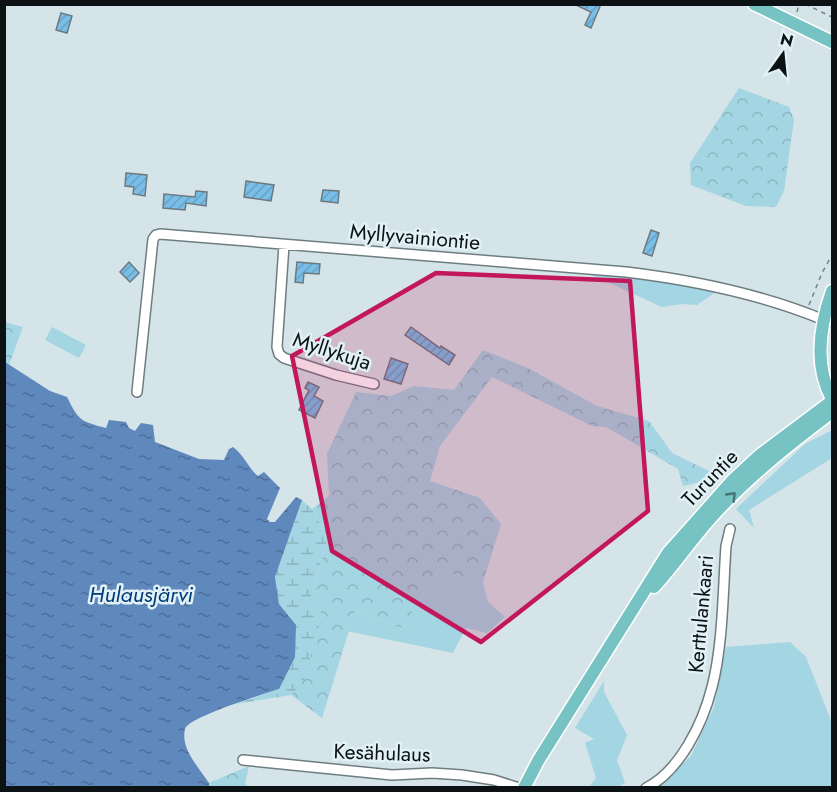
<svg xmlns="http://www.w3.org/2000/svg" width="837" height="792" font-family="Jost,sans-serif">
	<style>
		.grass { fill: #a3d5e2 }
		.forest { fill: url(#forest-crowns) }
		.wetland { fill: url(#wetland-marsh) }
		.water { fill: url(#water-ripples) }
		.building { fill: url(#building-hatch); stroke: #6d7981; stroke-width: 1.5 }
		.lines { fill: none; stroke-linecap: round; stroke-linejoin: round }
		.minor-casing { stroke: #6e7d81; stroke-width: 12 }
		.major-casing { stroke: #fff; stroke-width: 15 }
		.path { stroke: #778285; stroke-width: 1.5; stroke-dasharray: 4.5 4.5; stroke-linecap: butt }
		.minor { stroke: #fff; stroke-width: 9 }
		.major { stroke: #77c3c4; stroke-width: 12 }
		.oneway { stroke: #477374 }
		.marked { fill: #c2185b; fill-opacity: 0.2; stroke: #c2185b; stroke-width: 4.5; stroke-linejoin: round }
		.labels { text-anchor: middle; stroke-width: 5; stroke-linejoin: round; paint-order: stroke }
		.street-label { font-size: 21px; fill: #0c1213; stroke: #e1f1f6 }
		.water-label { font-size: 22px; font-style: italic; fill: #003a79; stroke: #e1f1f6 }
	</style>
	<defs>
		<pattern id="forest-crowns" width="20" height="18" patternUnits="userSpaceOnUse" patternTransform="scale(1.5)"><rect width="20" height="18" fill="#a3d5e2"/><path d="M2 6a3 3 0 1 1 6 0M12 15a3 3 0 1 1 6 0" fill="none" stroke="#8bb6c1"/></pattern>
		<pattern id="wetland-marsh" width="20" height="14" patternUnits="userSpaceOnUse" patternTransform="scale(1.5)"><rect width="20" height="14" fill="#a3d5e2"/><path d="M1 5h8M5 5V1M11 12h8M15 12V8" fill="none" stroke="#8bb6c1"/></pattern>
		<pattern id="water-ripples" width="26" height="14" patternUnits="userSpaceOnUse" patternTransform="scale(1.5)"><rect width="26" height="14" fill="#5f88bc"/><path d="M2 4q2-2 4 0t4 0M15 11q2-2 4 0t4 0" fill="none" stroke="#4d6e98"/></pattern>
		<pattern id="building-hatch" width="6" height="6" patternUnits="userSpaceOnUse" patternTransform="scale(1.5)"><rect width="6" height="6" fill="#79bee7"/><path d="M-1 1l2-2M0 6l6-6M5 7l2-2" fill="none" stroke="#67a2c5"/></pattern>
	</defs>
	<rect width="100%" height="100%" fill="#d4e4e8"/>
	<path class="grass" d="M592,275C634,276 675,281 716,292L697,305L682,304L662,307Z
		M52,327L86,345L79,358L45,340Z
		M832,430V458L749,510L754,528L736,509L805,444Z
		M437,570L483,582L488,602L505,617L487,633L466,628L453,653L347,631L355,611L403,628Z
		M790,642L806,657L832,723V787H658L691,756L714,707L726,647Z
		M604,681V692L627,735L617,760L625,783L617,787H589L596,778L585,743L594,739L575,728Z"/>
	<path class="forest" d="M739,88L789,107L794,120L784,191L776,207L746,206L691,185L690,163Z
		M5,322L23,327L9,365L5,362Z
		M483,350L528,368L597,406L649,421L672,453L721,477L683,486L678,469L606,427L592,426L492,377L440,446L430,481L480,498L501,524L483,582L437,570L403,628L355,611L322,718L291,695L299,687L311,597L328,538L312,509L329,496L327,454L356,392L391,396L414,386L454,390Z
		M249,766L245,783L248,787H209V783Z"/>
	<path class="wetland" d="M302,500L312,509L328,538L311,597L322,614L305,678L299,687L291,695L236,704L279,689L296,625L279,604L275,577Z"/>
	<path class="water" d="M5,362L50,391L67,397C79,421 80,421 106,428L109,420L126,422L129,428L135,431L141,423L153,425L155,442L199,459L224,460L229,449L233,447C245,456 248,468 258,476L264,472L280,488L267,519L270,522H275L296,497L302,500L275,577L279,604L296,625L295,657L279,689C264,694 188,717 185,729C180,748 199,768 209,783V787H5Z"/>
	<path class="building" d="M574,4H601L591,28L585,25L591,12Z
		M61,13L72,16L67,33L56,30Z
		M126,173L147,175L145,196L133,194L134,187L125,186Z
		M246,181L274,185L271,201L244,197Z
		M323,190L339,191L338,203L321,201Z
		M196,191L207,192L206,206L186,203L185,210L163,208L164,194L195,197Z
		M651,230L659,233L652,256L643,253Z
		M129,262L139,273L130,282L120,272Z
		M297,262L320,264L319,274L304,273L303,283L295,282Z
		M411,327L440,348L441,346L455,355L449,365L405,335Z
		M391,358L408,364L401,384L384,379Z
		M308,382L319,387L314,396L323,401L315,418L299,410L309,390L305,388Z"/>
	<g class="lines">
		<g class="minor-casing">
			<path id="minor" d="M284,245L277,347L279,354L284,358L336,375L374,384
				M137,392L153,239L156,235L160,234L626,272C693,280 761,294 824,320
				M243,760L392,775L432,773L462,775L494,780L519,788
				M646,788C680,771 703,723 712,687C723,646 723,589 726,546L730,529"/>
		</g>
		<g class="major-casing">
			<path id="major" d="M754,4L832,42
				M832,291C820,325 814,366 832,399
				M654,587C673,566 689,543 707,522C744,480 788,445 832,412
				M524,788L538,761L668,553L732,481L760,455L832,401"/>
		</g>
		<path class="path" d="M805,4L832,17
			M797,12L799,4
			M809,305L822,273L832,255"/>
		<use href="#minor" class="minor"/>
		<use href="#major" class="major"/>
	</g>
	<defs><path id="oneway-chevron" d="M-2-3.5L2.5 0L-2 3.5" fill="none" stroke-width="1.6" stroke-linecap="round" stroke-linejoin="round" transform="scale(1.5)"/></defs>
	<use class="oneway" href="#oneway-chevron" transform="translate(732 496) rotate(-46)"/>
	<path class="marked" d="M436,273L630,281L648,511L481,642L332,551L292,356Z"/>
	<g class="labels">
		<g class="street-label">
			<text transform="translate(415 237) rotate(5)" y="7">Myllyvainiontie</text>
			<text transform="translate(332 351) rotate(18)" y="7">Myllykuja</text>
			<text transform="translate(710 478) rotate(-46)" y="7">Turuntie</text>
			<text transform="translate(701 614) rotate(-85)" y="7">Kerttulankaari</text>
			<text transform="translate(382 753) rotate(2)" y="7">Kesähulaus</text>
		</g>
		<g class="water-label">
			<text x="141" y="602">Hulausjärvi</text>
		</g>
	</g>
	<rect width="837" height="792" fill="none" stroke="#0c1213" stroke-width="12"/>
	<g transform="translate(783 54) rotate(15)" stroke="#e1f1f6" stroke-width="4.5" paint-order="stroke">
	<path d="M0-4.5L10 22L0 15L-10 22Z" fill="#0c1213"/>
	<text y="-9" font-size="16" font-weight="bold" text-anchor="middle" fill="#0c1213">N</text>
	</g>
</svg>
